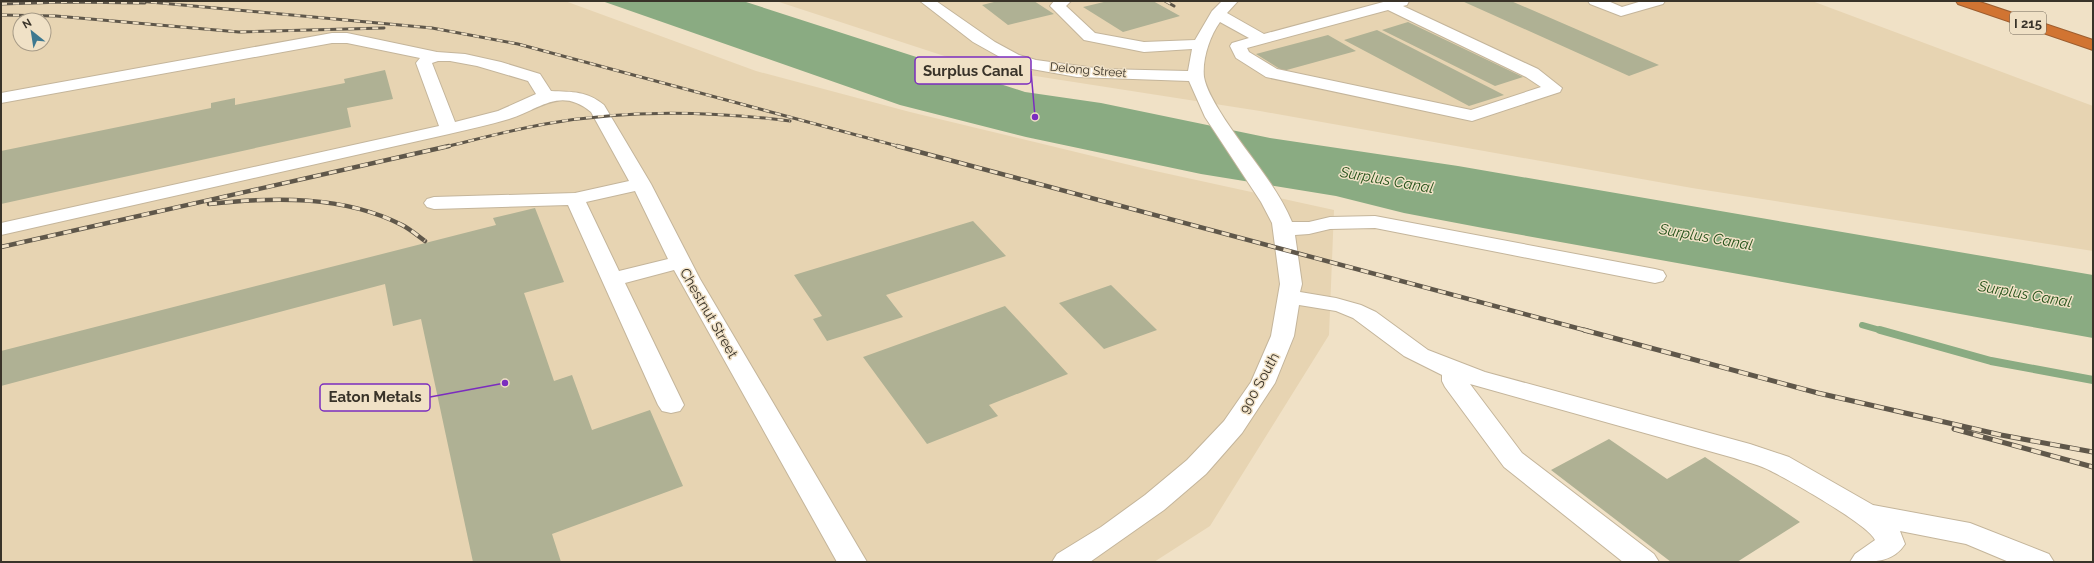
<svg xmlns="http://www.w3.org/2000/svg" width="2094" height="563" font-family="Raleway,sans-serif">
	<style>
		.built { fill: #e7d4b2; fill-rule: evenodd }
		.water { fill: #8aab82 }
		.lines { fill: none; stroke-linecap: round; stroke-linejoin: round }
		.stream-far1 { stroke: #8aab82; stroke-width: 6 }
		.stream { stroke: #8aab82; stroke-width: 8 }
		.building { fill: #afb194 }
		.minor-casing { stroke: #c4b59b; stroke-width: 2 }
		.highway-casing { stroke: #9c5d2f; stroke-width: 2 }
		.minor { fill: #fff; fill-rule: evenodd }
		.highway { fill: #d17432; fill-rule: evenodd }
		.rail-far2-casing { stroke: #5f574a; stroke-width: 3 }
		.rail-far1-casing { stroke: #5f574a; stroke-width: 4.5 }
		.rail-casing { stroke: #5f574a; stroke-width: 5 }
		.rail-far2 { stroke: #f0e1c6; stroke-width: 2; stroke-dasharray: 6; stroke-linecap: butt }
		.rail-far1 { stroke: #f0e1c6; stroke-width: 3; stroke-dasharray: 8; stroke-linecap: butt }
		.rail { stroke: #f0e1c6; stroke-width: 3.5; stroke-dasharray: 10; stroke-linecap: butt }
		.labels { text-anchor: middle; stroke-width: 3; stroke-linejoin: round; paint-order: stroke }
		.far-street-label { font-size: 12px; fill: #393329; stroke: #f0e1c6 }
		.shield { fill: #f0e1c6; stroke: #706758; stroke-width: 1 }
		.shield-label { font-size: 13px; font-weight: bold; fill: #393329 }
		.street-label { font-size: 14px; fill: #393329; stroke: #f0e1c6 }
		.water-label { font-size: 15px; font-style: italic; fill: #27531b; stroke: #f0e1c6 }
		.leader { fill: none; stroke: #7b2cbf; stroke-width: 1.5 }
		.callout-dot { fill: #7b2cbf; stroke: #f0e1c6; stroke-width: 1.5 }
		.callout { fill: #f0e1c6; stroke: #7b2cbf; stroke-width: 1.5 }
		.callout-label { font-size: 15px; text-anchor: middle; font-weight: bold; fill: #393329 }
	</style>
	<rect width="100%" height="100%" fill="#f0e1c6"/>
	<path class="built" d="M1,1H565L756,71L910,112L1146,169L1334,210L1329,335L1210,526L1154,562H1ZM20,20H44V44H20Z
		M776,1H1812L2093,106V251L1692,188L1260,111L978,67Z"/>
	<path class="water" d="M602,1H743L1025,92L1101,103L1270,138L1458,166L2093,275V338L1483,228L1404,213L1336,196L1201,174L1026,137L900,105Z"/>
	<g class="lines">
		<path class="stream-far1" d="M1862,325L1883,331"/>
		<path class="stream" d="M1880,330L1991,361L2093,380"/>
	</g>
	<path class="building" d="M992,1H1034L1054,14L1008,25L982,5L994,2Z
		M1108,1H1153L1180,16L1123,32L1083,7Z
		M1462,1H1511L1659,65L1629,76Z
		M1408,22L1523,77L1495,86L1382,30Z
		M1377,30L1504,95L1469,106L1344,40Z
		M1328,35L1356,51L1283,71L1256,54Z
		M385,70L393,99L347,108L351,127L1,204V151L211,108V103L235,98V105L345,83L344,79Z
		M535,208L564,282L524,293L554,381L572,375L592,430L650,410L683,486L552,534L561,562H473L421,319L393,326L385,284L1,386V351L496,225L493,218Z
		M973,221L1006,256L886,295L903,317L827,341L813,319L822,316L794,275Z
		M1111,285L1157,330L1104,349L1059,303Z
		M1005,306L1068,374L989,405L998,416L927,444L863,357Z
		M1609,439L1667,479L1705,457L1800,522L1737,562H1671L1551,470Z"/>
	<g class="lines">
		<g class="minor-casing">
			<path id="minor" d="M920,1H936L995,42L1019,55L1036,60L1102,69L1188,71L1192,49L1144,52L1084,40L1050,6L1054,1H1071L1066,6L1095,33L1144,42L1195,40L1212,11L1222,1H1238L1227,13L1264,34L1387,1H1409L1407,5L1403,6L1538,69L1562,88L1560,92L1472,121L1266,77L1236,58L1230,46L1232,43L1249,38L1220,22C1210,36 1202,59 1204,77C1206,88 1213,100 1219,110C1241,147 1276,183 1292,222H1309L1330,217L1375,216L1655,269L1663,271L1666,276L1663,281L1655,283L1375,228L1330,229L1309,234L1295,235L1302,284L1300,292L1336,298L1361,305L1376,312L1428,350L1485,372L1750,444L1789,457L1873,505L1970,523L2049,554L2054,562H2009L1966,544L1900,531L1905,544C1893,563 1873,562 1850,562L1855,554L1875,540C1869,525 1789,480 1771,471C1760,465 1746,462 1734,458L1470,384L1522,453L1654,554L1659,562H1623L1504,467L1445,387L1442,381V375L1404,356L1353,318L1336,311L1299,305L1294,336L1275,383L1242,433L1206,474L1164,510L1090,562H1052L1057,554L1101,527L1145,495L1187,460L1224,421L1251,382L1271,336L1280,284L1272,223L1261,202L1205,117L1189,81L1077,77L1026,68L1007,61L973,42ZM1388,10L1526,77L1541,87L1471,110L1277,69L1249,52L1247,48Z
				M1588,1H1608L1622,7L1642,1H1665L1663,4L1621,16L1590,4Z
				M332,33H347L437,52L465,54L501,62L540,74L551,91C573,92 587,91 604,105L651,184L700,279L867,562H837L674,270L625,283L684,405L680,411L671,413L662,411L658,405L568,205L434,209L427,207L424,203L427,199L434,197L575,193L629,181L591,112C560,86 539,110 509,119C489,125 469,129 449,134L1,235V223L439,126L416,63L420,58L347,43H332L1,103V93ZM438,61H450L477,66L528,81L536,94L498,111L455,122L432,63ZM635,191L668,259L619,271L586,202Z"/>
		</g>
		<g class="highway-casing">
			<path id="highway" d="M1956,1H1977L2093,40V50L1958,4Z"/>
		</g>
		<use href="#minor" class="minor"/>
		<use href="#highway" class="highway"/>
		<g class="rail-far2-casing">
			<path id="rail-far2" d="M139,1L432,28L518,44L901,147
				M1165,1L1174,6
				M1,4L65,2L145,3
				M1,15L56,16L239,32L384,28
				M445,147C478,139 512,130 545,124C626,109 710,111 790,121"/>
		</g>
		<g class="rail-far1-casing">
			<path id="rail-far1" d="M897,146L1588,331
				M209,204C273,197 343,195 402,225C410,229 418,236 425,241
				M1,247L449,146"/>
		</g>
		<g class="rail-casing">
			<path id="rail" d="M1584,330L1818,393L2001,435L2093,452
				M1954,429L2093,467"/>
		</g>
		<use href="#rail-far2" class="rail-far2"/>
		<use href="#rail-far1" class="rail-far1"/>
		<use href="#rail" class="rail"/>
	</g>
	<g class="labels">
		<g class="far-street-label">
			<text transform="translate(1088 70) rotate(5)" y="4">Delong Street</text>
		</g>
		<rect class="shield" x="2010" y="12" width="36" height="22" rx="3"/>
		<g class="shield-label">
			<text x="2028" y="28">I 215</text>
		</g>
		<g class="street-label">
			<text transform="translate(709 313) rotate(60)" y="5">Chestnut Street</text>
			<text transform="translate(1259 383) rotate(-61)" y="5">900 South</text>
		</g>
		<g class="water-label">
			<text transform="translate(1387 180) rotate(10)" y="5">Surplus Canal</text>
			<text transform="translate(1706 237) rotate(10)" y="5">Surplus Canal</text>
			<text transform="translate(2025 294) rotate(10)" y="5">Surplus Canal</text>
		</g>
	</g>
	<path class="leader" d="M1035 117L1031 71M505 383L430 397"/>
	<g class="callout-dot">
		<circle cx="1035" cy="117" r="4"/>
		<circle cx="505" cy="383" r="4"/>
	</g>
	<g class="callout">
		<rect x="915" y="57" width="116" height="27" rx="4"/>
		<rect x="320" y="384" width="110" height="27" rx="4"/>
	</g>
	<g class="callout-label">
		<text x="973" y="76">Surplus Canal</text>
		<text x="375" y="402">Eaton Metals</text>
	</g>
	<rect width="2094" height="563" fill="none" stroke="#393329" stroke-width="4"/>
	<g transform="translate(32 32) rotate(330)"><circle r="19" fill="#f0e1c6" stroke="#a79b87"/>
	<path d="M0-3L7 15L0 10L-7 15Z" fill="#3d7890"/>
	<text y="-6" font-size="11" font-weight="bold" text-anchor="middle" fill="#393329">N</text>
	</g>
</svg>
